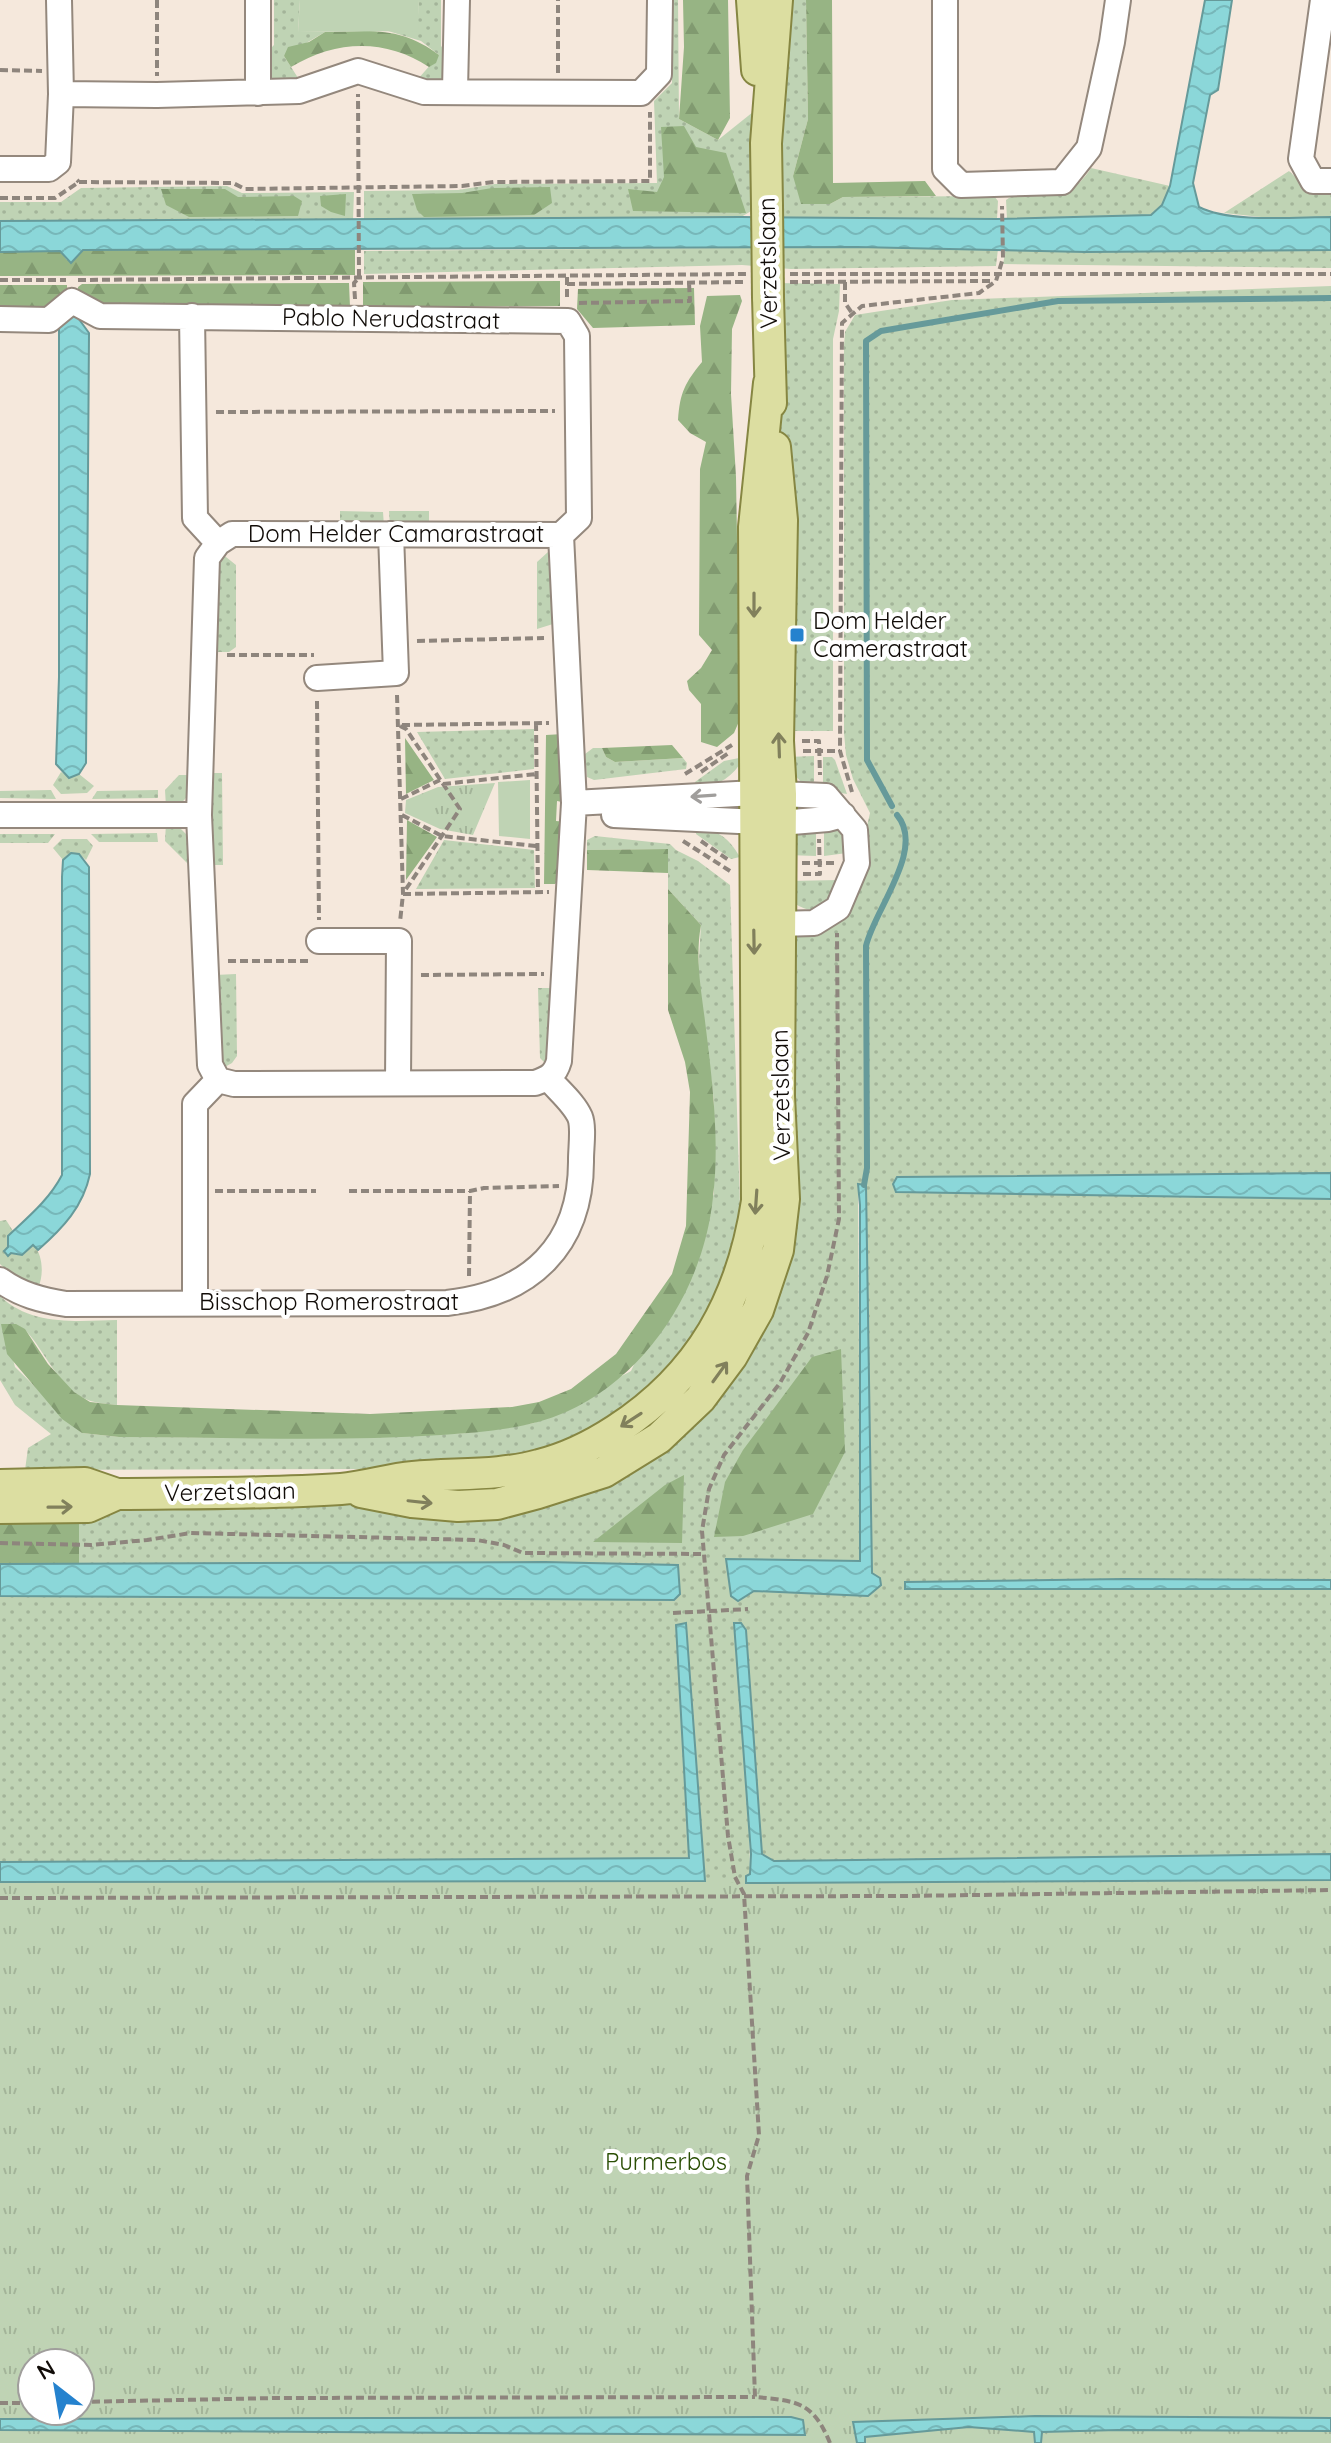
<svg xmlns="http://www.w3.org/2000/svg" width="1331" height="2443" font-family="Quicksand,sans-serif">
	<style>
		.grass { fill: url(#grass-dots); fill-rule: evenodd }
		.forest { fill: url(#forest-firs) }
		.park { fill: url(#park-tufts); fill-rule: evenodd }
		.garden { fill: #bfd3b4 }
		.water { fill: url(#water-waves); stroke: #669a9a; stroke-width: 2 }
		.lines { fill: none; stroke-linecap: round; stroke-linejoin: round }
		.stream { stroke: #669a9a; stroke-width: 6 }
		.minor-casing { stroke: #94887d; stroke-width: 28 }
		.major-casing { stroke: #868642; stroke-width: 34 }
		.path { stroke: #8e857d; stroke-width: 4; stroke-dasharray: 8 4; stroke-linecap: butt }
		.minor { stroke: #fff; stroke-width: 24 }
		.major { stroke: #dcdea1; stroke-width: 30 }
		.major-bridge-casing { stroke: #868642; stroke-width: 34; stroke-linecap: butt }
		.major-bridge { stroke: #dcdea1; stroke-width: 30 }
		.oneway { stroke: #81805c }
		.oneway2 { stroke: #a09e9c }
		.poi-dot { fill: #2582ce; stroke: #fff; stroke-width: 3 }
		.labels { text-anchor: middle; stroke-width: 8; stroke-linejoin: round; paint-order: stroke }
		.street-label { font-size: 24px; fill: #110c08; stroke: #fff }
		.poi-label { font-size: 24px; fill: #110c08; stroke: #fff; text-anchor: start }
		.park-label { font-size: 24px; fill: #2a4e04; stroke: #fff }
	</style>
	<defs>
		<pattern id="grass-dots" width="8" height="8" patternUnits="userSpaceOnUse" patternTransform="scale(2)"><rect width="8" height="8" fill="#bfd3b4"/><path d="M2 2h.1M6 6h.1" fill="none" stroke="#a3b499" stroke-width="1.8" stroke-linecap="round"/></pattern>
		<pattern id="forest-firs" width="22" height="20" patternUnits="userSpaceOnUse" patternTransform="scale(2)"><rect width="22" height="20" fill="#97b484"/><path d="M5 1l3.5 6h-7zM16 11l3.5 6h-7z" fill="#819a70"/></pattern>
		<pattern id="park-tufts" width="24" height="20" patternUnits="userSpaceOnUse" patternTransform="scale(2)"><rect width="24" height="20" fill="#bfd3b4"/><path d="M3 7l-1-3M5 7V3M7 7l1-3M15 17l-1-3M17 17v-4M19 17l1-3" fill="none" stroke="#a3b499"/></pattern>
		<pattern id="water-waves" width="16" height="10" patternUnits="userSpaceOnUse" patternTransform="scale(2)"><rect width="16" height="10" fill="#8bd7d9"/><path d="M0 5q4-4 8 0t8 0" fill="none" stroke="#77b7b9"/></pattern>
	</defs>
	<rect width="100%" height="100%" fill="#f5e8dc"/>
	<path class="grass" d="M274,0H300L298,32H325L284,56L300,81H269L264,55L274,45Z
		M419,0H441V46L451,57L446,79L435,86L418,79L439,55L421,41L388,31H417Z
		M672,0H678L679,119L718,140L753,112V210L741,217L364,221V191L458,190L495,184L657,183L654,101L672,83Z
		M783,0H806L808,119L793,176L830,204L843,197L994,196L998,201L997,219H775Z
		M1091,168L1170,186L1162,205L1151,215L1007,219L1006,200C1033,180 1062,214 1091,168Z
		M1289,171L1306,187L1331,192V217H1261L1224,213Z
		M227,186L242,193L354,192L353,220L0,221V202H61L81,188Z
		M857,247L998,249L996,266L791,269L742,265L364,274V251Z
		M1006,249L1086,252L1331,250V268L1003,264Z
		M775,283L840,284L839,311L833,339V731H787V713L796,685L795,586L779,446Z
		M1331,286V1173L897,1177L893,1184L896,1192L1331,1199V1580L1123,1579L905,1589H1331V1854L774,1861L762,1854L746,1630L750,1875L1331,1880V2418L842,2443L0,2419V1882L705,1880L686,1623L676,1626L689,1858L0,1862V1596L674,1600L680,1594L677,1565L545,1562L79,1564V1513L134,1504L251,1501L487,1510L629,1464L763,1302L781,939L812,934L864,840L870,813L853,779L846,755L844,733V346L845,332L855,315L952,300ZM858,1185H866L872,1574L880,1578L868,1596L753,1591L726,1559L860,1562ZM32,2363H80V2411H32Z
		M340,511L383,512L384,526L340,525Z
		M389,511H429V526H390Z
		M548,552L553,624L537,629V562Z
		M221,553L236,565V647L229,652H213L216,559Z
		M534,729V769L445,779L417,732Z
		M593,748H602L606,757L615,762L683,758L687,763L686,769L594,780L587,777L585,754Z
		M814,756V789C797,782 793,774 788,757Z
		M744,757C733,778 718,786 696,788L695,782L724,761Z
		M823,757H832L835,760L847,794L823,790Z
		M61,772L70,777L79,774L94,786L87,793L61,794L53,785Z
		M208,773H222L223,865H209Z
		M179,775H193C190,793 187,806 166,807L165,790Z
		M51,790L56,799L0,798V791Z
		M158,790V798L92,799L97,791Z
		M166,823L178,826L188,836L190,866L165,841Z
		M824,823L845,831L847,853L824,856Z
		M816,824V856L787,855C788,836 800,831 816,824Z
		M696,828C718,830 728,837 740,857L731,859L696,834Z
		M157,833L158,842H99L91,834Z
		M0,834H55L48,843H0Z
		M595,836L670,844L676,850L698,861L730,885L740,1207L726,1267L699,1327L662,1377L621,1412L564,1442L496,1459L380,1469L25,1470L28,1448L51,1434L15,1405L0,1380V1296C31,1326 76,1321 117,1320V1405C101,1403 88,1403 75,1393C54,1378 36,1336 22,1328C16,1324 10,1324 4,1325L15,1367L82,1433L119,1437L351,1438L468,1433L534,1423L631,1371L714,1194V1101L698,974L701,925L668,889V849L587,850V840Z
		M62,839H87L93,846L86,860L79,854L71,853L63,860L53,848Z
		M444,840L534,850L535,888L416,889Z
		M839,880C830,901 819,920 794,903L788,881Z
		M236,974L237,1056L232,1063L223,1068L218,1060L215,975Z
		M538,988H556L547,1065L540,1058Z
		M6,1220L13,1231L8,1236V1247L4,1251L7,1255L34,1245C43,1256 44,1275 38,1288L9,1273L0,1264V1221Z"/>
	<path class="forest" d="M683,0H728L730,118L718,140L679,119L684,47Z
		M806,0H832L833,183L925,181L936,196L843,197L830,204H801L793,176L808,119Z
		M364,31C394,31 415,37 439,55L436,63L429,67C385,38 336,40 291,67L284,56L288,47L309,42L325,32Z
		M684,126L696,147L726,153L746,213L633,211L628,189L657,192L664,177L661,127Z
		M550,187L552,203L534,215L424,217L417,210L412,194L462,193L492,188Z
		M161,189H225L238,197L294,196L302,201L298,216L189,217L166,205Z
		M346,194L345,216L331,212L321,206L320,196Z
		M83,250H355V275L0,276V252L60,251L67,260Z
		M560,281V306L363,307V282Z
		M349,283L350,307L118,311L78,298V287L82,284Z
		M0,285H67V295L42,311H0Z
		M694,288L695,325L593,328L577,309L578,289Z
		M740,295L742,301L732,329L731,394L736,477L740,719L734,733L717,747L701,742V704L689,690L687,681L701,668L712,650L699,635L700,469L706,442L690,433L678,420C680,392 685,383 702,362L700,326L707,296Z
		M563,734L567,803L557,801L556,821L567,822L563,876L555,884H544L546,735Z
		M405,738L434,780L406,794Z
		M672,745L683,758L615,762L606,757L602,748Z
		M407,820L437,837L406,880Z
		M668,849V873L587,870V850Z
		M668,889L701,925C695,958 701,988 705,1021C712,1078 720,1139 713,1197C704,1286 649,1375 566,1412C528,1429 482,1432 441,1435C334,1442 226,1437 119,1437L82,1433L62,1419L7,1354L1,1324H16L25,1329L48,1364L74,1392L90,1402L117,1405L370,1414L512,1407L539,1402L571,1389L616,1354L672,1274L686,1226L690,1092L685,1062L668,1010Z
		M841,1349L845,1452L813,1514L743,1536L714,1537L725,1482L743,1450L812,1357Z
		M684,1475L682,1543L593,1542L665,1485Z
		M79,1513V1564H0V1514Z"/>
	<path class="park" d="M495,783L473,835L440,829L405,813L406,800L438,787Z
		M705,1881L746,1883L1331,1882V2443H0V1882ZM32,2363H80V2411H32Z"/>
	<path class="garden" d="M300,0H419L418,31L298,32Z
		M530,780V839L499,836L498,782Z"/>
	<path class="water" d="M1205,0H1232L1218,90L1210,95L1193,183L1199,207C1230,223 1295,217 1331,217V250L1086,252L857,247L83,250L71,263L60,251L0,252V221L741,217L997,219L1151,215L1162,205L1170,186Z
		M73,311L89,333L86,763L79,774L69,778L56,764L59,677V326Z
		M71,853L79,854L89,867L90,1174C83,1207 63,1228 38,1250L33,1245L22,1255L11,1253L8,1256L4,1251L8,1247V1236C28,1217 49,1200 62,1175V877L63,860Z
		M1331,1173V1199L896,1192L893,1184L897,1177Z
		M858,1184L866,1185L872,1573L880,1578L881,1585L868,1596L754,1591L738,1601L731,1596L726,1559L860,1561V1205Z
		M545,1562L678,1565L680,1594L674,1600L0,1596V1564Z
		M1123,1579L1331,1580V1589H905V1582Z
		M686,1623L705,1881L0,1882V1862L689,1858L676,1625Z
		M734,1623H741L746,1630L762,1854L774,1861L1331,1854V1880L746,1883V1876L750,1874L751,1854Z
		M1035,2416L1331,2418V2431L1118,2430L1042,2432L1041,2443H1035L1034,2432L969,2427L865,2437V2443H857L853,2422Z
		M791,2417L803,2420L805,2435L0,2430V2419Z"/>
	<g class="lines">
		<path class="stream" d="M892,806L867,760L866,341L881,331L1058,301L1331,298
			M864,1185L867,1168L866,946C874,910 926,849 897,815"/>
		<g class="minor-casing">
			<path id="minor" d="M945,0V169L961,185L1062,182L1089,148L1112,42L1118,0
				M1323,0L1301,159L1313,181H1331
				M455,90L457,0
				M258,93V0
				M61,94L157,95L299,91L358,71L424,92L641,93L659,74L660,0
				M0,169H49L58,162L61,94L59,0
				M192,316L195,518L218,543
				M0,319L49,320L72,301L100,316L568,321L577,336L579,518L561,535
				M232,534L561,535L574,803L559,1061C555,1075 549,1078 535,1083L234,1084L218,1080L210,1065L199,815L207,558L218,543Z
				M317,678L396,673L391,534
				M574,803L755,793L826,796L855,830L857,863L838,908L814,923L779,924
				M0,815H199
				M614,815L780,823L828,819L843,815
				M319,941H399L398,1083
				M0,1280C21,1295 41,1300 66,1304L447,1303C530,1294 582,1246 581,1159C581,1148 584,1127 580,1117C574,1103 558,1090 549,1079
				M195,1303V1104L218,1080"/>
		</g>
		<g class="major-casing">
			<path id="major" d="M752,0L757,70
				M767,206L766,143L777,0
				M768,297L771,403
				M0,1485L85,1483L117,1494C191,1493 267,1494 341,1489C365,1487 389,1479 413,1477C453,1473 500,1476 539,1465C567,1458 593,1445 616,1430C701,1375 742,1299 757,1201L754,527L769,383
				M361,1492L412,1502L458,1506L497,1504L538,1493L604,1472L659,1438L700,1399L732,1356L758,1310L778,1250L784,1199L779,1096L781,794L778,741L782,520L775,447
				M0,1508L88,1507L117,1494"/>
		</g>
		<path class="path" d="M157,0V76
			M0,70L42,71
			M558,73V0
			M79,182L233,183L245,189L462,186L494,182L650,181V112
			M0,198H55L79,182L77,180
			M790,274H1331
			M567,277V299
			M0,280H66
			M78,280L746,274
			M790,282L993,281
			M845,282V303L852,313
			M567,284L745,282
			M355,299L354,283L359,278L358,94
			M579,303L690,301L689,283
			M216,412L555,411
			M417,641L544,638
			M227,655H314
			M397,695L403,894L400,922
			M317,701L319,920
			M536,723L538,892
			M402,725L549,723
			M400,726L406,729L460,809L404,892
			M802,741H819L820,775
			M803,751H840
			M701,772L730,752
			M685,774L732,745
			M443,784L536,774
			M852,792L840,751L842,323L862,306L979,293L996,281L1003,258L1002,206
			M401,799L440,780
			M402,815L442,836L536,846
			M683,841L730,871
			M701,841L730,861
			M802,863H834
			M803,874H820L819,839
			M403,894L549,892
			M228,961H311
			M421,975L544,974
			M215,1191H316
			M349,1191H470L484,1188L559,1186
			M469,1276L470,1191
			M0,1543L91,1545L147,1540L191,1533L477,1540L504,1545L523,1553L705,1554
			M673,1613L748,1609
			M0,1898L904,1896L1331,1890
			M80,2402L277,2398L755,2397
			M0,2403H32
			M830,2443C813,2402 798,2401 755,2397L747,2176L759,2135L744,1894L735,1877L728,1836L702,1531L709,1489L724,1455L780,1383L808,1333L827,1276L839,1219L837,933"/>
		<use href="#minor" class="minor"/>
		<use href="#major" class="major"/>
		<g class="major-bridge-casing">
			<path id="major-bridge" d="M767,206L768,297"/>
		</g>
		<use href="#major-bridge" class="major-bridge"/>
	</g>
	<defs><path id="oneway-shaft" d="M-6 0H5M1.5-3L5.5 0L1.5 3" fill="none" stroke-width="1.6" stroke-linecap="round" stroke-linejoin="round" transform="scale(2)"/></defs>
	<g class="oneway">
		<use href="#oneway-shaft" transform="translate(754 605) rotate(90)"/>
		<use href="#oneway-shaft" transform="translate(779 745) rotate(-92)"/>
		<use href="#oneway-shaft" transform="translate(754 942) rotate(89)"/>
		<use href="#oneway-shaft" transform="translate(756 1202) rotate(94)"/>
		<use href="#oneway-shaft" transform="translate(720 1372) rotate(-54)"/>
		<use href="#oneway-shaft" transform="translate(631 1420) rotate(147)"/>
		<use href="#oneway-shaft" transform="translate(420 1502) rotate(6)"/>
		<use href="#oneway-shaft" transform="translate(60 1507) rotate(-1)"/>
	</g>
	<use class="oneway2" href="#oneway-shaft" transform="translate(703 796) rotate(176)"/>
	<rect class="poi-dot" x="789" y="627" width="16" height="16" rx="4"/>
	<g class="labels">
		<g class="street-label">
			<text transform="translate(768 263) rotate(-91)" y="8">Verzetslaan</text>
			<text transform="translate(391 319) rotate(1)" y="8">Pablo Nerudastraat</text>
			<text x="396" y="542">Dom Helder Camarastraat</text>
			<text transform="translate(781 1095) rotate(-91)" y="8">Verzetslaan</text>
			<text x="329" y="1310">Bisschop Romerostraat</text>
			<text transform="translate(230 1492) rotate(-1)" y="8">Verzetslaan</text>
		</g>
		<g class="poi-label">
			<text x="813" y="629">Dom Helder<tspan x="813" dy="28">Camerastraat</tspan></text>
		</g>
		<g class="park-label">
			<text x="666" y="2170">Purmerbos</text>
		</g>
	</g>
	<g transform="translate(56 2387) rotate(329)"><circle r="38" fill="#ffffff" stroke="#a09e9c" stroke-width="2"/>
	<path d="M0-6L14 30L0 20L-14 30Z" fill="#2582ce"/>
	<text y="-12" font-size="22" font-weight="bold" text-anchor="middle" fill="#110c08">N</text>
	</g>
</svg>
